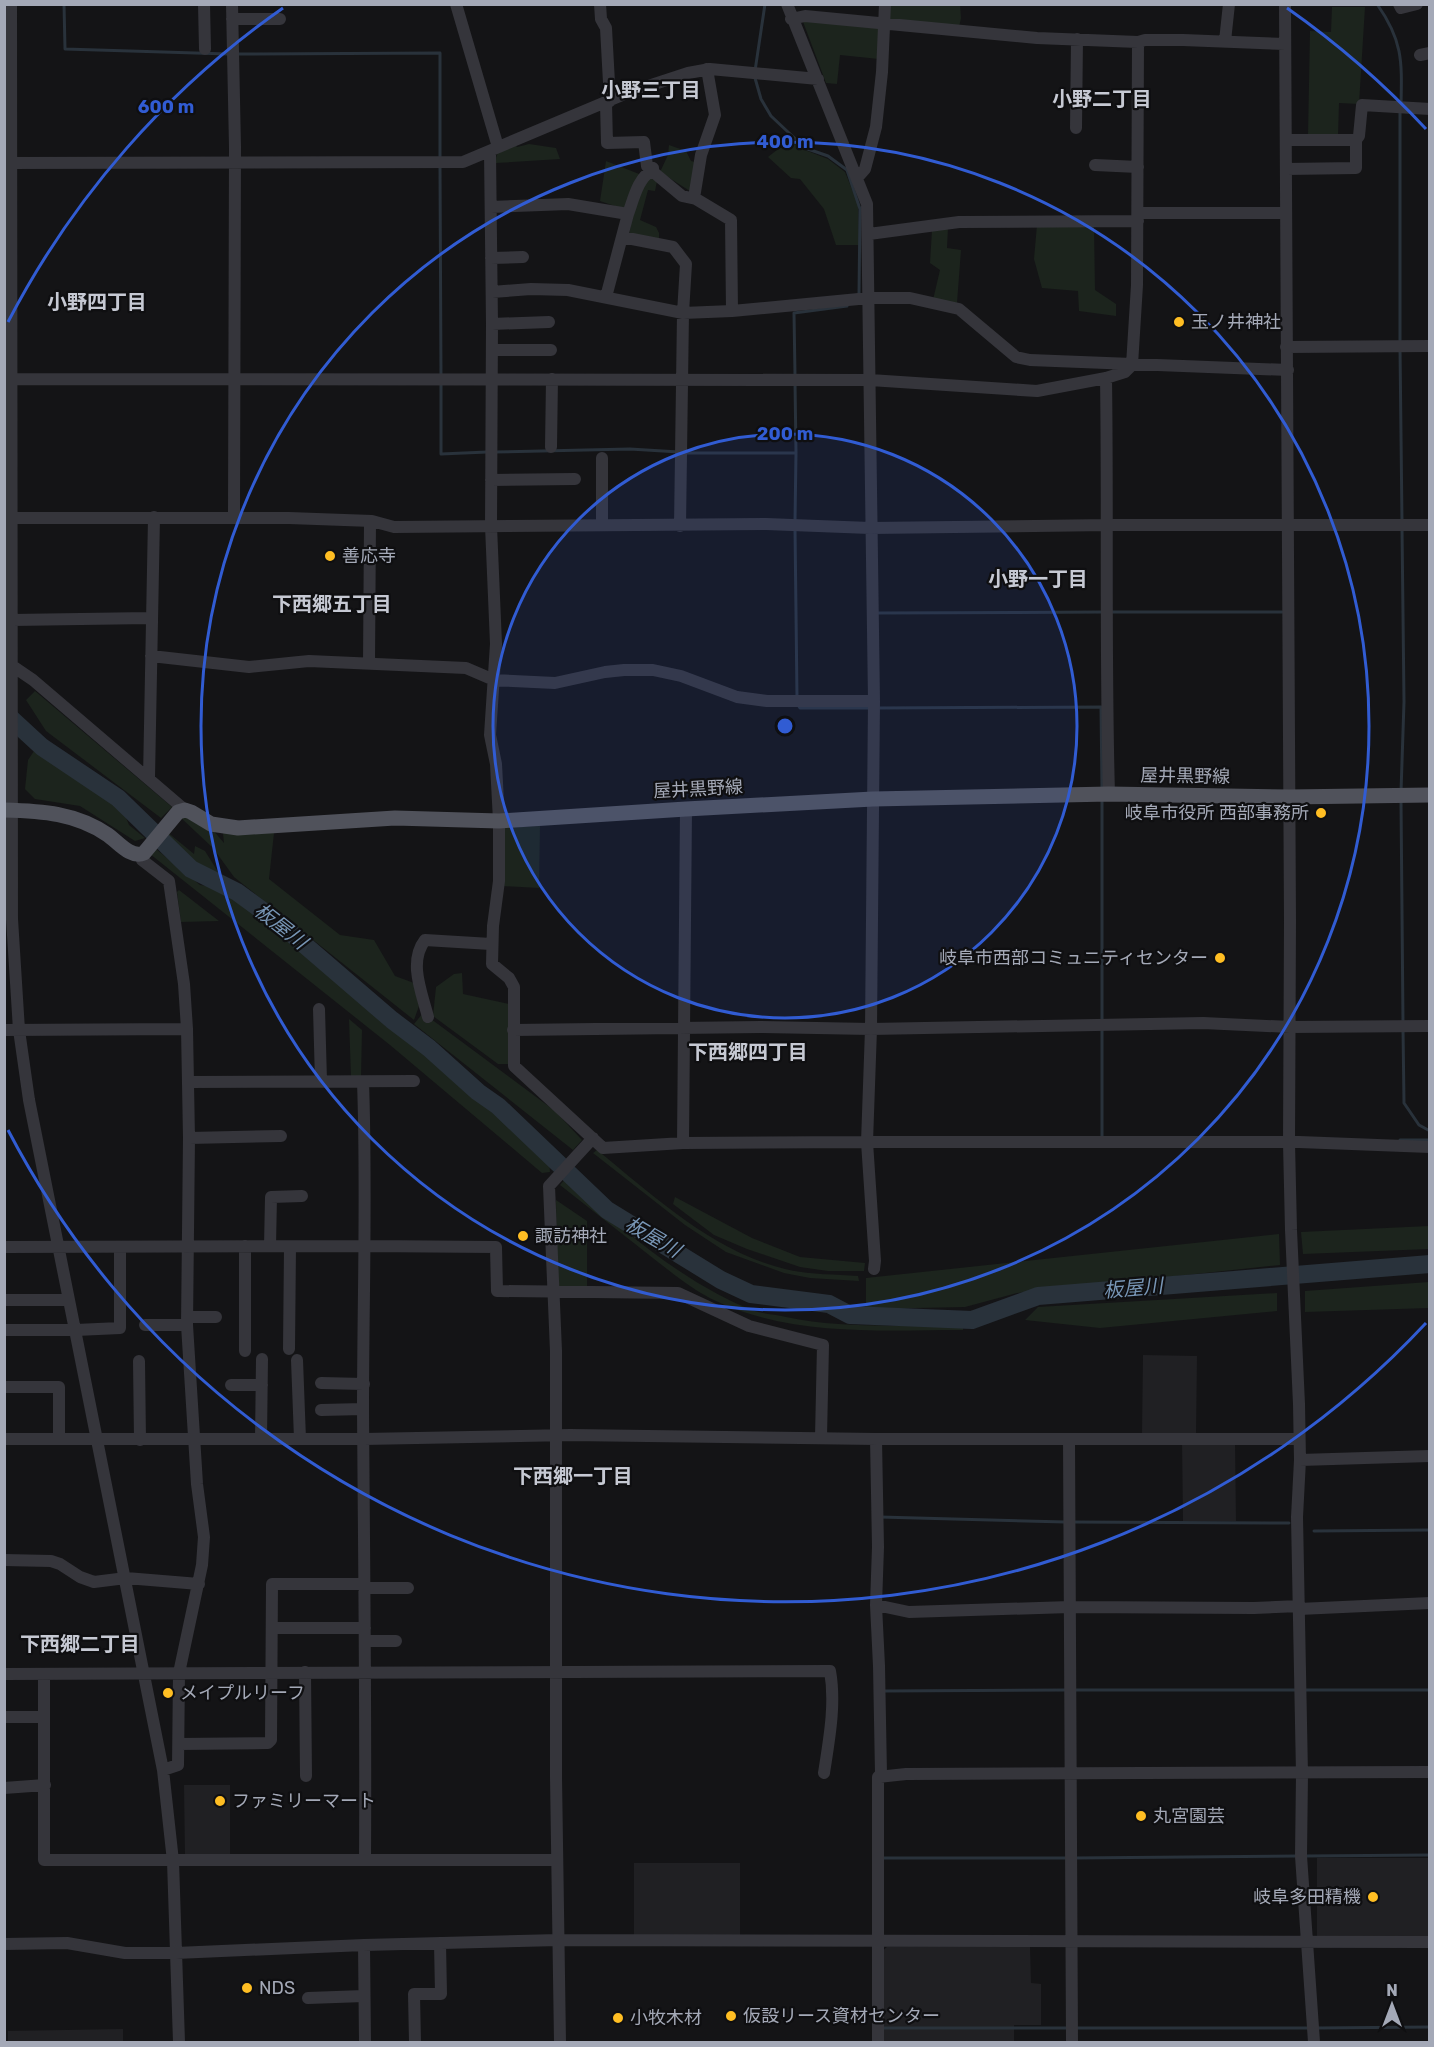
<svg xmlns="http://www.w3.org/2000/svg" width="1434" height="2047" font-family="Rubik,'Noto Sans JP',sans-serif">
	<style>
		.built { fill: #202023 }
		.green { fill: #1c241d }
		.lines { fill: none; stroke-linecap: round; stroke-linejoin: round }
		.stream { stroke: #29323b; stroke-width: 3 }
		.river { stroke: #29323b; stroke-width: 18 }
		.minor { stroke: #35353b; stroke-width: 12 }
		.major { stroke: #50525b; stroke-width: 15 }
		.ring { fill: none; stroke: #315cd3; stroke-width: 3 }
		.poi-dot { fill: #ffbe23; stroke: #0f0f11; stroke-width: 2 }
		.labels { text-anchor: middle; stroke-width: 4.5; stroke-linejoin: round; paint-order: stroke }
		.poi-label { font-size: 18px; fill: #a4a9b7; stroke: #0f0f11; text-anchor: start }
		.street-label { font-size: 18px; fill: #a4a9b7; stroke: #0f0f11 }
		.neighbourhood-label { font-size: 20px; font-weight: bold; fill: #c6c9d3; stroke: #0f0f11 }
		.water-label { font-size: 20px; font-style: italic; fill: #7896b6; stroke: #0f0f11 }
		.centre { fill: #315cd3; stroke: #0f0f11; stroke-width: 3 }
		.ring-label { font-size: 18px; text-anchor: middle; font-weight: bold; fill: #315cd3; stroke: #0f0f11; stroke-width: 4.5; stroke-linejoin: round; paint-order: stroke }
	</style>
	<rect width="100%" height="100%" fill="#141416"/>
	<path class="built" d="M1143,1355L1197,1356L1196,1435L1142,1434Z
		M1182,1441H1235L1236,1521H1183Z
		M184,1785H230V1857H185Z
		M1317,1858H1429V1937H1317Z
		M634,1863H740V1939H634Z
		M887,1947H1030L1031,1983L1041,1984V2025H1014V2042H882L881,1952Z
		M123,2029V2042H8V2031Z"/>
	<path class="green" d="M889,5H960L961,18L959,27L893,24L888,17Z
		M1332,7H1365L1359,104L1339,103L1338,136H1308L1310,31L1331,32Z
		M802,19L882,27L879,59L840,55L837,84L826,83Z
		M792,138L805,150L828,159L845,172L858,204L859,245H836L824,209L800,179L791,178L768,157Z
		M515,144L517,147L529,144L556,148L560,159L496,163C495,149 504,148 515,144Z
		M669,145L686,151L691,161L699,163L693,193L660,172L668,155Z
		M606,161L657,181L655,191L648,190L640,220L656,227L659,233V240L629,235L633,212L600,201Z
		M1037,225L1094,227L1095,290L1116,304V316L1079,311L1078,291L1042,288L1034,259Z
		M948,228L947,248L961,250L957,303L933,300L940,270L930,263L932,230Z
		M35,691L172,807L161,818L46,731L26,700Z
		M34,751L48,756L118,798L129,825L145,838L135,841L80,806L35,799L25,789L28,760Z
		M179,816H201L224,843L223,833H274L269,879L340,935L374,940L395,976L414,983L419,1006L414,1020L234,877L213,848Z
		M540,826L539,888L502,886L505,828Z
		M166,831L194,854L195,846L205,851L220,875L216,881C188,868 178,860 166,831Z
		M156,849L200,885L221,888L245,898L275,930L315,965L376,1011L412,1044L430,1054L493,1111L525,1137L549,1160L550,1172L542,1173L390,1045L150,854Z
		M179,890L219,921L181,922L177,892Z
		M462,973L463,994L509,1004L508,1064H498L433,1016L436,987L454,974Z
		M423,1013L555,1111L582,1140L573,1150L414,1024Z
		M349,1019L362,1030L361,1078L351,1077Z
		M597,1150C654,1196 712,1251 785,1269C809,1275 834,1274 858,1276L859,1281L810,1278L784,1273L726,1252L685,1225L593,1153Z
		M566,1178C616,1226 689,1287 755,1311C764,1314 776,1315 786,1317C844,1329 903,1325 963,1325V1330C881,1330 793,1337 716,1301C692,1290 670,1271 649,1255C619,1231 589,1208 560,1185Z
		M675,1197L752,1238L800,1257L865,1263L864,1271H828L800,1267L747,1249L714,1235L673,1204Z
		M556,1200L587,1221V1289H557Z
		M1429,1226V1249L1303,1254L1301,1232Z
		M1279,1234L1280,1265L1017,1293L965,1307L866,1309V1278Z
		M1429,1282V1308L1305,1312V1291Z
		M1277,1293V1311L1100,1328L1025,1320L1038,1307Z"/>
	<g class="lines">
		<path class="stream" d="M64,4L65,49L228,54
			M1377,4C1403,41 1402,61 1401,105
			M235,54L440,53V159
			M755,71L765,4
			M755,78L761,99L771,116L805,148L828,156L847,170L860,209L859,295
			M440,166L441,377
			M1400,342V111
			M1400,348L1402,522
			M795,375L794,313L847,306
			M795,382L796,453
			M441,383V454L487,452
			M494,452L630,449L679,452
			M685,453H796L795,521
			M795,528L797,698
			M1110,612H1282
			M877,613L1104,612
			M798,705L800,708H870
			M877,708L1101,707L1102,788
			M1401,792L1404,702L1402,528
			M1102,799V1022
			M1401,801L1403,1023
			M1102,1029V1139
			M1403,1029L1404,1103L1419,1125L1430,1131
			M1400,1140H1430
			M880,1517L1065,1522
			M1072,1522L1289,1523
			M1314,1531L1430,1530
			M1073,1690H1297
			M1304,1690H1430
			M884,1691L1066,1690
			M1305,1856L1430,1855
			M883,1858H1067
			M1074,1858L1298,1856
			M883,2028H1070
			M1077,2028H1310
			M1317,2028L1430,2027"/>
		<path class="river" d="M4,712L42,747L118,798L191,869L237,892L278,922L392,1020L429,1048L478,1092L498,1106L607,1210L721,1280L751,1294L829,1304L850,1315L972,1320L1038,1296L1430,1264"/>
		<path class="minor" d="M11,4L12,919L19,1030L29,1100L163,1770L173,1861L179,2042
			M204,4L205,49
			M232,4L235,147L234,518
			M456,4L498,147
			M600,4L601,19L606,28L610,101
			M787,4L867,204L874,701L871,1029L867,1142L875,1261L874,1269
			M1285,4L1290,921L1289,1143L1291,1230L1299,1404L1300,1460L1297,1517L1302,1774L1301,1856L1314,2042
			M1399,4L1401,8L1417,4
			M232,19H280
			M791,19L805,16L1037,38L1138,42L1145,40H1183L1285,44
			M1225,41L1229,4
			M1420,55L1430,53
			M606,103L607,143L644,142L647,166L653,168L652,171
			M1076,128L1077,39
			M1286,140H1356V168L1286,169
			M1356,140L1359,136L1362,105L1430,109
			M490,152L492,324L491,526L496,644L490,735L496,764L499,821V881L493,926L492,964L509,978L514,987V1066L603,1148L683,1143L867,1142H1299L1430,1147
			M4,163L463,162L627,93L688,73L710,69L818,79
			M1095,165L1138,167
			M857,178L865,169L876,127L882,72L885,4
			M694,198L701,155L715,115L707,69
			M491,207L568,204L628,214L606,297
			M1138,213H1286
			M628,214C633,201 638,177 652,171L682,196L696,199L731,220L732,311
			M869,234L959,222L1138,221
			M622,237L673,247L686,264L683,313L680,526
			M491,258L523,257
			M492,292L531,289L568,290L683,313L732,311L869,298H910L959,309L1016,357L1030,360L1288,370
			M492,324L549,322
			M1286,347L1430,346
			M492,350H551
			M1106,378C1108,516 1105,655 1109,794
			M6,379L870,380L1037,391L1106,378L1125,372L1132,365L1137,285L1138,42
			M551,447L552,379
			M602,458V525
			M491,480L575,479
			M6,518H289L372,521L394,527L766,524L870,528L1108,525H1430
			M12,620L150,618
			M151,656L249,667L309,661L466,668L494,680L513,681L555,683L605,672L624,670H653L681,676L737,697L767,701H874
			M8,663L33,680L185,810
			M369,663L370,521
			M149,778L154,517
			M140,855L142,860L169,881L184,984L187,1029L189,1138L187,1325L197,1484L204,1537L202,1565L179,1673L178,1765L163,1770
			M319,1009L321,1081
			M428,1017C422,993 408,962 425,940L491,944
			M4,1030L187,1029
			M513,1030L761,1027L871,1029L1203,1023L1290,1027L1430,1026
			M188,1082L414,1081
			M363,1082C367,1191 363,1300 363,1409C364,1559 366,1709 365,1860
			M189,1138L281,1136
			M683,1143L686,809
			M245,1246V1351
			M270,1246L271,1197L302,1196
			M4,1247L364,1246L496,1247L497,1291L678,1293L749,1326L823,1345L821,1437
			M4,1300H69
			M187,1317H216
			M145,1325H187
			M4,1330H76L120,1328V1247
			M289,1349L290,1247
			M297,1360L300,1439
			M139,1361L140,1440
			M321,1383L364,1384
			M231,1385H262
			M4,1387H59V1439
			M321,1410L363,1409
			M4,1439H364L570,1435L876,1439H1299
			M261,1439L262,1359
			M876,1439L878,1547L876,1605L879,1666L881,1774L878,1777V2042
			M1069,1439L1072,2042
			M1300,1460L1430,1456
			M4,1560L51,1561L60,1564L80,1577L94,1582L126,1578L199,1584
			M364,1588H408
			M876,1605L909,1612L1070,1607L1254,1608L1299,1606
			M1299,1609L1430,1603
			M272,1628H365
			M366,1641H396
			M305,1672L306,1776
			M4,1674L830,1671C836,1704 829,1740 824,1773
			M44,1674V1860H556
			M4,1717H44
			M179,1744L268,1743L271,1740L272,1584H364
			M878,1777L906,1774L1430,1772
			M4,1788L45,1785
			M4,1944L67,1943L125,1953H176L364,1945L559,1940L1430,1942
			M364,1945L365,2042
			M308,1998L364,1996
			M415,2042L414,1994H441L440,1943
			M560,2042L556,1777V1351L549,1186L593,1138"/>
		<path class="major" d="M4,810C42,811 76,813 108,835C118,842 131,859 144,853L178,812L185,810L191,812L211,824L238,828L395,818L499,821L686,809L873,799L1109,794L1289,797L1430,795"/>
	</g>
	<circle cx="785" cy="726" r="292" fill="#315cd3" fill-opacity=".12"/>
	<g class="ring">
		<circle cx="785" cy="726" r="292"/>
		<circle cx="785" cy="726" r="584"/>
		<path d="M1426 1323A876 876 0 0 1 8 1130M8 322A876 876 0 0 1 283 8M1287 8A876 876 0 0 1 1426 129"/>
	</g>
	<g class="poi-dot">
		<circle cx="1179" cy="322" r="6"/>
		<circle cx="330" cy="556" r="6"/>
		<circle cx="1321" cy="813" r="6"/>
		<circle cx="1220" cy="958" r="6"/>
		<circle cx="523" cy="1236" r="6"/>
		<circle cx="168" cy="1693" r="6"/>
		<circle cx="220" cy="1801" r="6"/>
		<circle cx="1141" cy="1816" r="6"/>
		<circle cx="1373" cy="1897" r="6"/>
		<circle cx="247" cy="1988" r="6"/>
		<circle cx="731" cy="2016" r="6"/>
		<circle cx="618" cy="2018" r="6"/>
	</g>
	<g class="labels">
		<g class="poi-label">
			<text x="1191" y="328">玉ノ井神社</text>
			<text x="342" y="562">善応寺</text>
			<text x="1309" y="819" text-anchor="end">岐阜市役所 西部事務所</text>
			<text x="1208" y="964" text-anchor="end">岐阜市西部コミュニティセンター</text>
			<text x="535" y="1242">諏訪神社</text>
			<text x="180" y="1699">メイプルリーフ</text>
			<text x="232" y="1807">ファミリーマート</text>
			<text x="1153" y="1822">丸宮園芸</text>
			<text x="1361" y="1903" text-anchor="end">岐阜多田精機</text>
			<text x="259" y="1994">NDS</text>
			<text x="743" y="2022">仮設リース資材センター</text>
			<text x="630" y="2024">小牧木材</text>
		</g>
		<g class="street-label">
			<text transform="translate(1185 776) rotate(1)" y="6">屋井黒野線</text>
			<text transform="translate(698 789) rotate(-3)" y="6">屋井黒野線</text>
		</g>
		<g class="neighbourhood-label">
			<text x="651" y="97">小野三丁目</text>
			<text x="1102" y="106">小野二丁目</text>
			<text x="97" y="309">小野四丁目</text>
			<text x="1038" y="586">小野一丁目</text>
			<text x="332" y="611">下西郷五丁目</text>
			<text x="748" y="1059">下西郷四丁目</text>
			<text x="573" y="1483">下西郷一丁目</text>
			<text x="80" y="1651">下西郷二丁目</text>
		</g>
		<g class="water-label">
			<text transform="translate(281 926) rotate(38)" y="7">板屋川</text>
			<text transform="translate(653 1237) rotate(30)" y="7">板屋川</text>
			<text transform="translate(1133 1288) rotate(-5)" y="7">板屋川</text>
		</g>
	</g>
	<circle cx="785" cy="726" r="9" class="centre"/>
	<g class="ring-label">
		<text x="166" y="113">600 m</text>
		<text x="785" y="148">400 m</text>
		<text x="785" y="440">200 m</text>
	</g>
	<rect width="1434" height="2047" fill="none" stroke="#a4a9b7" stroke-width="12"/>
	<g transform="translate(1392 2005)" stroke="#0f0f11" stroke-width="4.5" paint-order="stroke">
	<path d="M0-4.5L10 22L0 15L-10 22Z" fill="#a4a9b7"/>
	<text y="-9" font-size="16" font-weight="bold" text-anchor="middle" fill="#a4a9b7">N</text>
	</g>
</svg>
